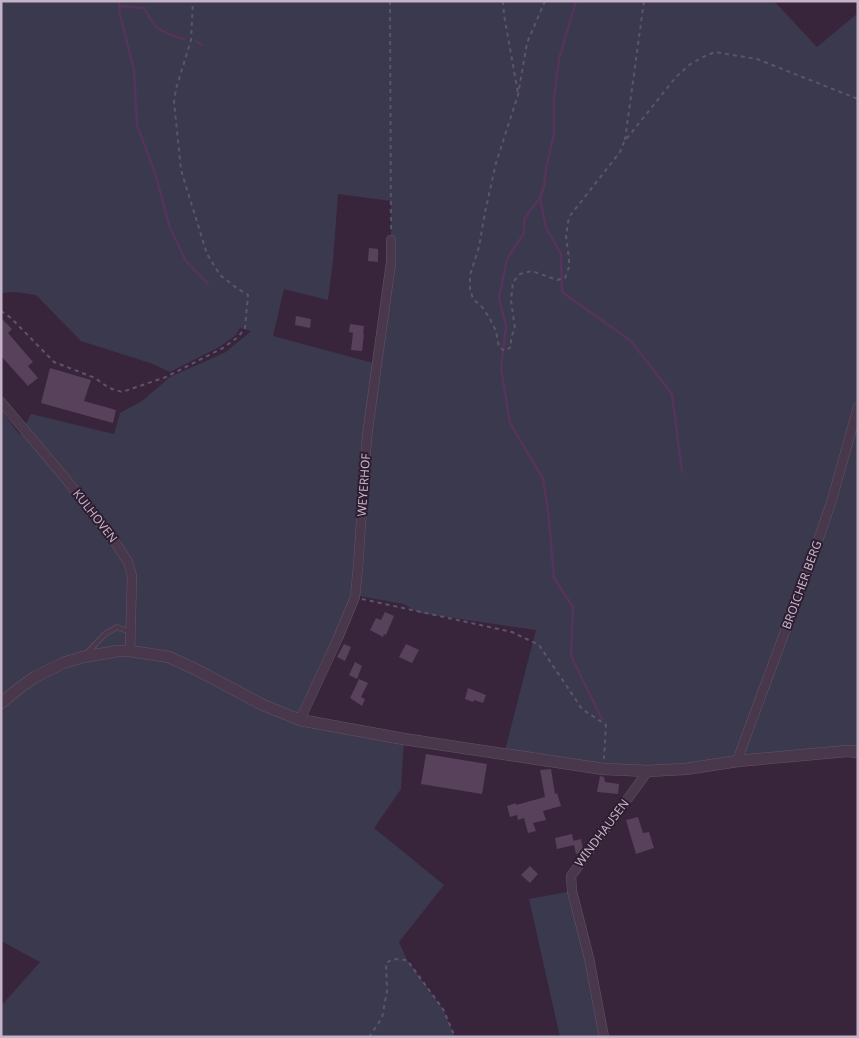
<svg xmlns="http://www.w3.org/2000/svg" width="859" height="1038" font-family="'Noto Sans',sans-serif">
	<style>
		.green { fill: #3b394e; fill-rule: evenodd }
		.lines { fill: none; stroke-linecap: round; stroke-linejoin: round }
		.stream { stroke: #55345b; stroke-width: 2.5 }
		.building { fill: #58415b }
		.service-casing { stroke: #645366; stroke-width: 5.5 }
		.minor-casing { stroke: #645366; stroke-width: 10 }
		.tertiary-casing { stroke: #645366; stroke-width: 12 }
		.path { stroke: #5e5469; stroke-width: 2; stroke-dasharray: 4 4; stroke-linecap: butt }
		.service { stroke: #49384b; stroke-width: 4.5 }
		.minor { stroke: #49384b; stroke-width: 9 }
		.tertiary { stroke: #49384b; stroke-width: 11 }
		.labels { text-anchor: middle; stroke-width: 4; stroke-linejoin: round; paint-order: stroke }
		.street-label { font-size: 12px; fill: #c5b4c7; stroke: #2e1d30 }
	</style>
	<rect width="100%" height="100%" fill="#38253b"/>
	<path class="green" d="M1,1H774L817,47L858,13V752L847,751L738,761L686,769L648,771L603,769L504,754L536,630L419,613L404,604L359,596L300,720L242,695L266,709L307,725L404,739L401,789L374,828L444,885L399,942L407,960L443,1009L455,1037H1V1006L40,962L1,941V708L20,687L1,698V410L20,435L31,414L114,434L120,413L142,401L170,377L226,352L251,331L240,328L236,335L221,346L170,372L153,364L81,341L36,295L15,292L1,293ZM338,194L391,201V262L377,364L273,336L284,289L328,300L333,261ZM89,499L121,541V542H110L84,509Z
		M572,891L604,1037H560L529,899Z"/>
	<g class="lines">
		<path class="stream" d="M119,1L120,15L134,70L137,125L155,173L170,228L186,261L208,284
			M576,1L559,59L554,98V133L546,169L544,186L540,198L546,228L561,254L562,292L631,341L672,394L682,472
			M119,6L144,8C156,30 160,32 184,39
			M196,41L202,45
			M540,198L524,219V233L507,259L499,298L506,326L501,368L510,423L543,479L548,510L554,578L573,607L571,656L602,719"/>
	</g>
	<path class="building" d="M369,248L378,249V262L368,261Z
		M296,316L311,319L310,328L295,325Z
		M1,318L12,329L8,333L33,362L28,366L38,378L28,386L1,356Z
		M350,324L364,326L363,334H364L362,351L351,350L353,333L349,332Z
		M50,368L91,380L84,401L116,410L113,423L41,403Z
		M385,612L394,616L386,635L384,634L383,637L370,630L376,618L381,620Z
		M344,644L351,647L345,661L337,657Z
		M406,644L419,650L412,663L399,657Z
		M355,662L362,666L357,679L349,675Z
		M359,679L368,683L361,697L365,699L362,706L350,698Z
		M468,688L486,695L483,703L474,700L473,702L465,699Z
		M426,754L487,764L482,794L421,784Z
		M551,769L555,794L557,793L561,806L543,811L546,820L533,823L536,831L528,833L524,818L518,820L517,815L510,817L507,806L516,803V805L545,797L540,770Z
		M600,776L604,777L605,782L619,784L618,794L597,792Z
		M638,817L643,833L649,832L654,848L636,854L626,820Z
		M572,834L574,845L557,849L555,838Z
		M581,839L583,849L580,853L576,854L573,841Z
		M530,866L538,874L530,883L521,875Z"/>
	<g class="lines">
		<g class="service-casing">
			<path id="service" d="M86,654L105,634L117,627L130,632"/>
		</g>
		<g class="minor-casing">
			<path id="minor" d="M1,402L65,478L115,542L128,562L132,576L130,651
				M300,720L338,638L355,597L358,567L367,436L391,262V240
				M738,761L741,750L807,572L831,503L858,407
				M604,1037L589,958L572,891L571,876L648,771"/>
		</g>
		<g class="tertiary-casing">
			<path id="tertiary" d="M1,703L22,686L35,677L63,663L83,657L118,651H130L169,657L197,670L263,705L300,720L404,739L603,769L648,771L686,769L738,761L847,751L858,752"/>
		</g>
		<path class="path" d="M390,1L391,233
			M503,1L504,15L518,93
			M545,1L527,43L518,95L496,163L485,212L479,247L470,275V291L474,300L483,308L490,319L496,331L499,347L505,351L511,347V337L515,329L511,300L513,282L520,274L532,271L557,280L565,278L569,267V259L566,236L569,217L620,152L624,142L676,77L689,65L703,57L715,52L757,59L858,99
			M625,140L644,1
			M1,311L11,318L54,362L95,378L109,388L122,392L166,377L223,348L238,337L245,328L248,295L238,289L220,275L207,254L181,170L174,102L176,89L191,40L193,1
			M362,599L512,632L539,645L582,709L606,725L604,759
			M369,1037L382,1018L387,991L386,963L393,959L407,960L443,1009L455,1037"/>
		<use href="#service" class="service"/>
		<use href="#minor" class="minor"/>
		<use href="#tertiary" class="tertiary"/>
	</g>
	<g class="labels">
		<g class="street-label">
			<text transform="translate(364 485) rotate(-86)" y="4">WEYERHOF</text>
			<text transform="translate(95 516) rotate(52)" y="4">KULHOVEN</text>
			<text transform="translate(802 585) rotate(-70)" y="4">BROICHER BERG</text>
			<text transform="translate(602 833) rotate(-53)" y="4">WINDHAUSEN</text>
		</g>
	</g>
	<rect width="859" height="1038" fill="none" stroke="#c5b4c7" stroke-width="5"/>
</svg>
